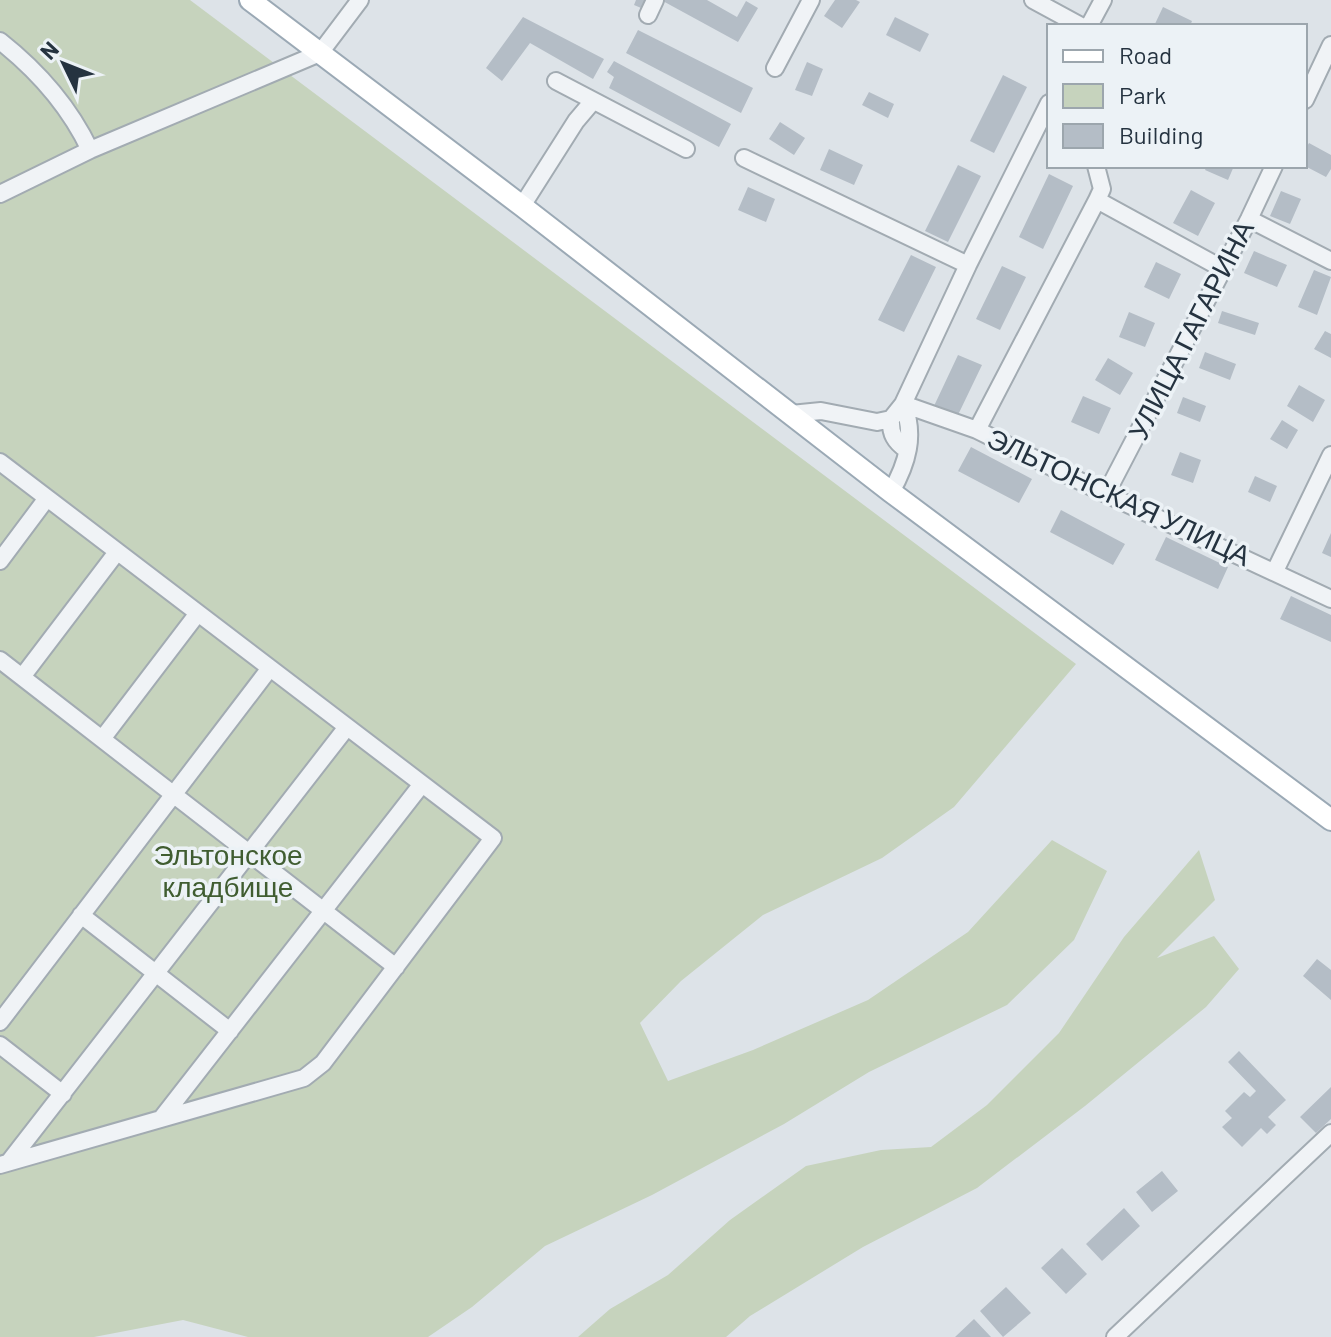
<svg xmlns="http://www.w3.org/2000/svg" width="1331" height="1337" font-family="Barlow,sans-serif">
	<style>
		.green { fill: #c6d3bd }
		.building { fill: #b4bdc6 }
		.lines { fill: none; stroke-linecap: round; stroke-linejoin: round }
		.minor-casing { stroke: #a2abb2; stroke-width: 20 }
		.major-casing { stroke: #9ba9b5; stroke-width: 24 }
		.minor { stroke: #f0f3f6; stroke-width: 16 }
		.major { stroke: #fff; stroke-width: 20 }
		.labels { text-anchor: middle; stroke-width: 7; stroke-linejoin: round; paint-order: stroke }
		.street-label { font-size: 28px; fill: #253340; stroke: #ecf2f6 }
		.park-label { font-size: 28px; fill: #405d31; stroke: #ecf2f6 }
	</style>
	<rect width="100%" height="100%" fill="#dde3e8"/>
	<path class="green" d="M0,0H190L1076,664L954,807L882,858L763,915L681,981L640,1023L668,1081L753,1050L868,1000L968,932L1052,840L1107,871L1074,940L1007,1005L869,1072L784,1124L652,1195L545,1246L472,1307L428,1337H248L183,1320L94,1337H0Z
		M1199,850L1215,900L1157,958L1214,936L1239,969L1206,1007L1085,1106L977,1188L863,1247L750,1316L726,1337H578L610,1309L668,1275L730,1220L806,1166L881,1150L931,1147L987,1105L1059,1033L1124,937Z"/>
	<path class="building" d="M636,0H651L646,10L634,5Z
		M661,0H707L737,17L746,1L758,8L738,42Z
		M835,0H856L860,2L842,28L824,16Z
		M1163,7L1192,21L1190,26H1154Z
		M523,17L604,59L593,79L530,43L502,81L486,68Z
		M895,17L929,34L920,52L886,35Z
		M638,30L753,88L741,113L626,53Z
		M614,61L731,124L719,147L609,88L614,77L607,72Z
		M807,62L823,69L812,96L795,90Z
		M1003,75L1027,87L994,153L970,141Z
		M869,92L894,104L888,118L862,105Z
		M780,122L805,138L794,155L769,139Z
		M1309,143L1331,155V169L1326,177L1305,166V150Z
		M829,149L863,165L854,185L820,170Z
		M958,165L981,176L948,242L925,231Z
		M1207,166H1234L1228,180L1205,170Z
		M1049,174L1073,186L1043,249L1019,237Z
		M748,187L775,199L766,222L738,210Z
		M1191,190L1215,203L1198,236L1173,223Z
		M1281,191L1301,199L1290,224L1270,216Z
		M1254,251L1287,265L1277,287L1244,273Z
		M911,255L936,267L904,332L878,320Z
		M1156,262L1181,274L1169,299L1144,287Z
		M1002,266L1026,277L1000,330L976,319Z
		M1314,270L1331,277L1317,315L1298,307Z
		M1222,311L1259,323L1255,335L1218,323Z
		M1129,312L1155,323L1145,347L1119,337Z
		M1325,331L1331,334V358L1314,349Z
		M1205,352L1236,364L1230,380L1199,368Z
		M958,355L982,365L957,417L934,406Z
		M1108,358L1133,373L1120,395L1095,380Z
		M1299,385L1325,400L1313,422L1287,406Z
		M1083,396L1111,408L1099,434L1071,422Z
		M1183,397L1206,406L1200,422L1177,413Z
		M1282,420L1298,430L1287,449L1270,439Z
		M971,447L1032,479L1019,503L958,471Z
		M1180,452L1201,460L1193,483L1171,475Z
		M1255,476L1277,486L1270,502L1248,492Z
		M1061,510L1125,544L1113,565L1050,532Z
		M1331,533V557L1322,553Z
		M1166,537L1228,567L1218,589L1155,560Z
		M1291,596L1331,615V642L1280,619Z
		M1317,959L1331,970V1000L1303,976Z
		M1239,1051L1286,1100L1268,1117L1276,1125L1267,1134L1261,1128L1242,1147L1222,1127L1232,1118L1225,1111L1244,1092L1250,1097L1256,1091L1228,1062Z
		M1331,1087V1119L1316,1133L1300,1117Z
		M1162,1171L1178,1191L1152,1212L1136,1192Z
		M1124,1208L1140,1226L1102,1261L1086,1244Z
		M1062,1248L1087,1274L1066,1294L1041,1268Z
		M1006,1287L1031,1313L1003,1337L980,1311Z
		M974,1319L991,1337H955Z"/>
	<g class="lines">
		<g class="minor-casing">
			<path id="minor" d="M1033,0L1081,26
				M648,15L655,0
				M1089,26L1103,0
				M0,41C38,71 69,106 90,150
				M775,68L811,0
				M556,81L686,149
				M1305,100L1331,45
				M744,158L968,265
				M1096,166L1102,189L1097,200L1223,269
				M0,194L90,150L320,53L360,0
				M522,206L576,121L593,101
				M1249,219L1331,261
				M791,414L821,411L877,422L891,419L903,404L977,430L1106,494L1331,599
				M891,419C890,434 895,442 907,450
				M977,430L1097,200
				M0,462L493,838L323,1063L304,1078L0,1165
				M891,492C907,464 916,435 903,404L968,265L1049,103
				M1106,494L1249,219L1274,166
				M0,561L47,498
				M1275,571L1331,455
				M0,660L396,967
				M22,677L117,552
				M102,739L198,613
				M81,915L230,1031
				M0,1022L270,668
				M0,1045L63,1094
				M161,1119L422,784
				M9,1162L347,727
				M1115,1337L1331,1133"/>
		</g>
		<g class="major-casing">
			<path id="major" d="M250,0L522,206L891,492L1331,820"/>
		</g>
		<use href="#minor" class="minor"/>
		<use href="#major" class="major"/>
	</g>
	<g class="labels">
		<g class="street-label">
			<text transform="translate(1191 330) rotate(-63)" y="10">УЛИЦА ГАГАРИНА</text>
			<text transform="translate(1119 497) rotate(25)" y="10">ЭЛЬТОНСКАЯ УЛИЦА</text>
		</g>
		<g class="park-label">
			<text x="228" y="865">Эльтонское<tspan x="228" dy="32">кладбище</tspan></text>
		</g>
	</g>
	<rect x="1047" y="24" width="260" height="144" fill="#ecf2f6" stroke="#9ca6ad" stroke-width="2"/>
	<rect x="1063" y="50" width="40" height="12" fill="#ffffff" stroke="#9ca6ad" stroke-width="2"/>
	<text x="1119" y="64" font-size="24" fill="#253340">Road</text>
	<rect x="1063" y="84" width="40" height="24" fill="#c6d3bd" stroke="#9ca6ad" stroke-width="2"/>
	<text x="1119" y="104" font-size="24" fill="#253340">Park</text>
	<rect x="1063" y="124" width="40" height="24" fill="#b4bdc6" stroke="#9ca6ad" stroke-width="2"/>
	<text x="1119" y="144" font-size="24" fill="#253340">Building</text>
	<g transform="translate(64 64) rotate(313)" stroke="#ecf2f6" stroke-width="6" paint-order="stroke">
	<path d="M0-6L14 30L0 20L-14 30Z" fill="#253340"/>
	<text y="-12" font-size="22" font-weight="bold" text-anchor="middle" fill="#253340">N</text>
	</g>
</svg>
